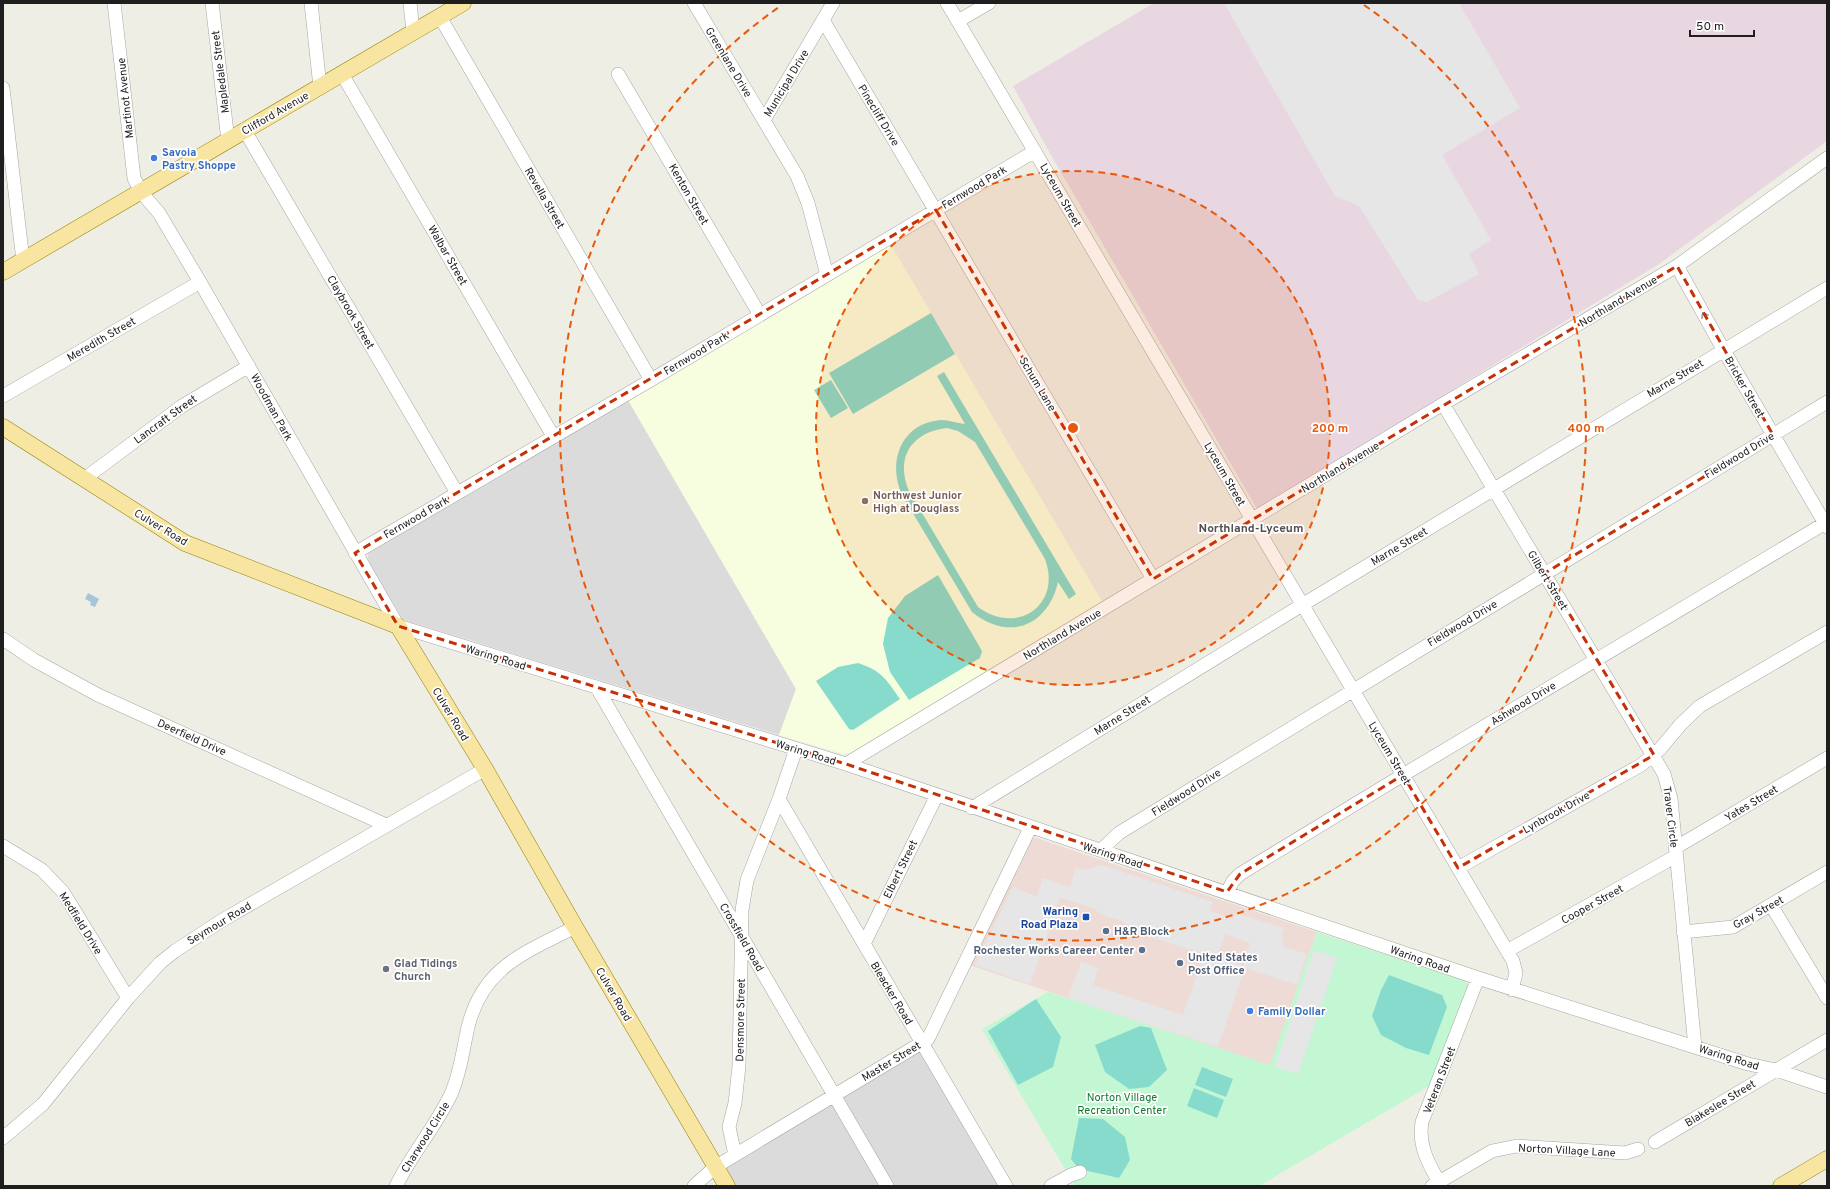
<svg xmlns="http://www.w3.org/2000/svg" width="1830" height="1189" font-family="Overpass,sans-serif">
	<style>
		.residential { fill: #dcdbdb }
		.commercial { fill: #efdbd5 }
		.industrial { fill: #e8d7e1 }
		.education { fill: #f7fedf }
		.park { fill: #c3f7d3 }
		.pitch { fill: #86dbcc; fill-rule: evenodd }
		.parking { fill: #e6e6e6; fill-rule: evenodd }
		.water { fill: #a7c4db }
		.lines { fill: none; stroke-linecap: round; stroke-linejoin: round }
		.minor-casing { stroke: #a5a5a5; stroke-width: 14 }
		.major-casing { stroke: #928206; stroke-width: 17 }
		.minor { stroke: #fff; stroke-width: 13 }
		.major { stroke: #f8e5a1; stroke-width: 16 }
		.oneway { stroke: #9a9a9a }
		.marked { fill: none; stroke: #c43108; stroke-width: 3; stroke-dasharray: 8 5; stroke-linejoin: round }
		.ring { fill: none; stroke: #e8590c; stroke-width: 2; stroke-dasharray: 7 5 }
		.shop-dot { fill: #3f7fe0; stroke: #fff; stroke-width: 1.5 }
		.education-dot { fill: #8d6e63; stroke: #fff; stroke-width: 1.5 }
		.transit-dot { fill: #1a4fb4; stroke: #fff; stroke-width: 1.5 }
		.service-dot { fill: #5c6f8a; stroke: #fff; stroke-width: 1.5 }
		.worship-dot { fill: #6b7280; stroke: #fff; stroke-width: 1.5 }
		.labels { text-anchor: middle; stroke-width: 3.5; stroke-linejoin: round; paint-order: stroke }
		.street-label { font-size: 11px; fill: #1e1e1e; stroke: #fff }
		.shop-label { font-size: 11px; font-weight: bold; fill: #366cbe; stroke: #fff; text-anchor: start }
		.education-label { font-size: 11px; font-weight: bold; fill: #785e54; stroke: #fff; text-anchor: start }
		.transit-label { font-size: 11px; font-weight: bold; fill: #164399; stroke: #fff; text-anchor: end }
		.service-label { font-size: 11px; font-weight: bold; fill: #4e5e75; stroke: #fff; text-anchor: start }
		.worship-label { font-size: 11px; font-weight: bold; fill: #5b616d; stroke: #fff; text-anchor: start }
		.park-label { font-size: 11px; fill: #10792f; stroke: #fff }
		.neighbourhood-label { font-size: 12px; font-weight: bold; fill: #515151; stroke: #fff }
		.centre { fill: #e8590c; stroke: #fff; stroke-width: 2 }
		.ring-label { font-size: 12px; text-anchor: middle; font-weight: bold; fill: #e8590c; stroke: #fff; stroke-width: 3.5; stroke-linejoin: round; paint-order: stroke }
	</style>
	<rect width="100%" height="100%" fill="#efeee5"/>
	<path class="residential" d="M628,400L796,689L779,735L407,621L402,618L370,564L368,559V554L372,551Z
		M922,1043L1006,1186H727L715,1167Z"/>
	<path class="commercial" d="M1036,838L1317,932L1270,1066L969,965L1031,839Z"/>
	<path class="industrial" d="M1154,3H1827V141L1659,264L1257,509L1052,157L1013,86Z"/>
	<path class="education" d="M891,245L1103,603L851,753L843,754L779,735L796,689L628,400Z"/>
	<path class="park" d="M1317,932L1464,980L1469,986L1431,1085L1259,1186H1075L982,1029L1048,992L1270,1065Z"/>
	<path class="pitch" d="M931,313L955,354L853,414L829,373Z
		M944,372L1076,594L1069,599L1058,582C1048,626 1009,642 972,612L902,495C887,462 901,423 941,420C949,420 957,423 965,424L937,376ZM947,428L958,431L975,442L1045,559C1062,605 1017,636 978,607L909,491C895,458 911,432 947,428Z
		M831,380L848,408L831,418L814,390Z
		M938,575L982,651L980,658L909,700L890,672L883,644L888,618L905,596Z
		M858,663C882,671 886,679 900,699L853,730L849,729L816,681L838,667Z
		M1389,975L1442,995L1447,1007L1429,1055L1406,1048L1381,1035L1372,1016L1381,990Z
		M1036,999L1061,1037L1053,1067L1018,1085L988,1031Z
		M1140,1026L1151,1028L1167,1070L1149,1087L1129,1089L1105,1072L1095,1045Z
		M1202,1067L1233,1079L1226,1097L1195,1085Z
		M1194,1088L1224,1100L1217,1118L1187,1106Z
		M1079,1118L1103,1119L1125,1137L1130,1160L1119,1178L1079,1169L1071,1159Z"/>
	<path class="parking" d="M1224,3H1459L1520,108L1442,155L1491,240L1469,254L1479,274L1427,302L1418,300L1359,206L1335,196Z
		M1102,865L1213,902L1210,911L1234,919L1236,913L1284,928L1282,935L1284,947L1307,954L1297,985L1245,968L1218,1047L1068,998L1081,962L1098,968L1093,985L1183,1015L1204,954L1134,932L1122,921L1102,915L1095,909L1060,897L1030,984L975,965L1013,887L1037,897L1043,878L1070,887L1076,868L1083,870ZM1225,934L1250,943L1243,966L1217,958Z
		M1314,950L1337,958L1298,1074L1275,1067Z"/>
	<path class="water" d="M88,593L99,599L95,607L90,605L91,602L85,599Z"/>
	<g class="lines">
		<g class="minor-casing">
			<path id="minor" d="M114,3L133,169L134,178L141,192L159,213L200,282L398,626L846,764L1478,978L1748,1064L1776,1070L1827,1087
				M212,3L228,141
				M311,3L320,87
				M410,3L413,32
				M694,3L797,176L808,203L827,275
				M947,3L1513,961L1516,973L1512,990
				M440,17L651,380
				M823,20L1153,579
				M958,21L989,3
				M342,74L553,436
				M618,74L760,315
				M3,88L23,261
				M764,120L833,3
				M245,131L457,493
				M1677,266L1723,349L1827,527
				M3,396L200,282
				M1443,404L1664,774L1671,799L1695,1047
				M84,479L182,406L249,366
				M355,553L651,380L1035,151
				M3,639L34,660L98,695L386,825
				M597,688L887,1186
				M846,764L1443,404L1677,266L1827,158
				M779,799L1006,1186
				M972,808L1302,605L1827,288
				M3,846L42,870L63,892L128,998
				M1675,848L1827,758
				M1101,850L1119,833L1827,402
				M1458,868L1641,765L1660,749L1681,724L1700,706L1827,632
				M1227,892L1233,881L1240,874L1403,775L1827,522
				M1771,905L1827,998
				M1683,932L1733,927L1827,872
				M864,944L937,795
				M1507,951L1676,856
				M3,1138L43,1104L128,998L160,963L175,951L221,921L485,769
				M1655,1142L1827,1040
				M735,1155L729,1127L735,1103L739,1066L742,910L747,880L779,799L796,749
				M1439,1182C1428,1163 1418,1145 1422,1122L1478,978
				M396,1186C412,1153 437,1125 452,1092C461,1070 463,1049 468,1027C483,966 525,953 575,927
				M694,1186L715,1167L928,1039L1030,828
				M1051,1186L1071,1175L1080,1172
				M1432,1186L1492,1151L1517,1146L1625,1153L1638,1149"/>
		</g>
		<g class="major-casing">
			<path id="major" d="M3,272L463,3
				M3,427L185,543L398,626L485,769L575,927L727,1186
				M1781,1186L1827,1159"/>
		</g>
		<use href="#minor" class="minor"/>
		<use href="#major" class="major"/>
	</g>
	<defs><path id="oneway-chevron" d="M-2-3.5L2.5 0L-2 3.5" fill="none" stroke-width="1.6" stroke-linecap="round" stroke-linejoin="round"/></defs>
	<use class="oneway" href="#oneway-chevron" transform="translate(1704 315) rotate(-119)"/>
	<path class="marked" d="M936,210L1153,579L1677,266L1773,435L1545,573L1654,755L1458,868L1403,775L1240,874L1227,892L846,764L398,626L355,553Z"/>
	<circle cx="1073" cy="428" r="257" fill="#e8590c" fill-opacity=".12"/>
	<g class="ring">
		<circle cx="1073" cy="428" r="257"/>
		<path d="M1364 5A513 513 0 1 1 782 5"/>
	</g>
	<g class="shop-dot">
		<circle cx="154" cy="158" r="4"/>
		<circle cx="1250" cy="1011" r="4"/>
	</g>
	<circle class="education-dot" cx="865" cy="501" r="4"/>
	<rect class="transit-dot" x="1082" y="913" width="8" height="8" rx="2"/>
	<g class="service-dot">
		<circle cx="1106" cy="931" r="4"/>
		<circle cx="1142" cy="950" r="4"/>
		<circle cx="1180" cy="963" r="4"/>
	</g>
	<circle class="worship-dot" cx="386" cy="969" r="4"/>
	<g class="labels">
		<g class="street-label">
			<text transform="translate(729 62) rotate(59)" y="4">Greenlane Drive</text>
			<text transform="translate(220 72) rotate(-97)" y="4">Mapledale Street</text>
			<text transform="translate(786 83) rotate(-59)" y="4">Municipal Drive</text>
			<text transform="translate(125 98) rotate(-96)" y="4">Martinot Avenue</text>
			<text transform="translate(275 113) rotate(-30)" y="4">Clifford Avenue</text>
			<text transform="translate(879 115) rotate(59)" y="4">Pinecliff Drive</text>
			<text transform="translate(974 187) rotate(-31)" y="4">Fernwood Park</text>
			<text transform="translate(689 194) rotate(60)" y="4">Kenton Street</text>
			<text transform="translate(1061 195) rotate(60)" y="4">Lyceum Street</text>
			<text transform="translate(545 198) rotate(60)" y="4">Revella Street</text>
			<text transform="translate(448 255) rotate(60)" y="4">Walbar Street</text>
			<text transform="translate(1618 301) rotate(-31)" y="4">Northland Avenue</text>
			<text transform="translate(351 312) rotate(60)" y="4">Claybrook Street</text>
			<text transform="translate(101 339) rotate(-30)" y="4">Meredith Street</text>
			<text transform="translate(696 353) rotate(-31)" y="4">Fernwood Park</text>
			<text transform="translate(1675 378) rotate(-31)" y="4">Marne Street</text>
			<text transform="translate(1038 384) rotate(59)" y="4">Schum Lane</text>
			<text transform="translate(1745 387) rotate(60)" y="4">Bricker Street</text>
			<text transform="translate(272 407) rotate(61)" y="4">Woodman Park</text>
			<text transform="translate(165 419) rotate(-36)" y="4">Lancraft Street</text>
			<text transform="translate(1739 455) rotate(-31)" y="4">Fieldwood Drive</text>
			<text transform="translate(1340 467) rotate(-31)" y="4">Northland Avenue</text>
			<text transform="translate(1225 474) rotate(60)" y="4">Lyceum Street</text>
			<text transform="translate(416 517) rotate(-30)" y="4">Fernwood Park</text>
			<text transform="translate(161 527) rotate(31)" y="4">Culver Road</text>
			<text transform="translate(1399 546) rotate(-31)" y="4">Marne Street</text>
			<text transform="translate(1548 580) rotate(59)" y="4">Gilbert Street</text>
			<text transform="translate(1462 623) rotate(-31)" y="4">Fieldwood Drive</text>
			<text transform="translate(1062 634) rotate(-31)" y="4">Northland Avenue</text>
			<text transform="translate(496 657) rotate(17)" y="4">Waring Road</text>
			<text transform="translate(1523 703) rotate(-31)" y="4">Ashwood Drive</text>
			<text transform="translate(451 714) rotate(59)" y="4">Culver Road</text>
			<text transform="translate(1122 715) rotate(-32)" y="4">Marne Street</text>
			<text transform="translate(192 737) rotate(24)" y="4">Deerfield Drive</text>
			<text transform="translate(806 752) rotate(17)" y="4">Waring Road</text>
			<text transform="translate(1390 753) rotate(59)" y="4">Lyceum Street</text>
			<text transform="translate(1186 792) rotate(-32)" y="4">Fieldwood Drive</text>
			<text transform="translate(1751 803) rotate(-31)" y="4">Yates Street</text>
			<text transform="translate(1556 812) rotate(-29)" y="4">Lynbrook Drive</text>
			<text transform="translate(1671 817) rotate(83)" y="4">Traver Circle</text>
			<text transform="translate(1113 855) rotate(18)" y="4">Waring Road</text>
			<text transform="translate(900 869) rotate(-64)" y="4">Elbert Street</text>
			<text transform="translate(1592 904) rotate(-29)" y="4">Cooper Street</text>
			<text transform="translate(1758 912) rotate(-29)" y="4">Gray Street</text>
			<text transform="translate(81 923) rotate(58)" y="4">Medfield Drive</text>
			<text transform="translate(219 923) rotate(-31)" y="4">Seymour Road</text>
			<text transform="translate(742 937) rotate(60)" y="4">Crossfield Road</text>
			<text transform="translate(1420 959) rotate(19)" y="4">Waring Road</text>
			<text transform="translate(892 993) rotate(59)" y="4">Bleacker Road</text>
			<text transform="translate(614 994) rotate(60)" y="4">Culver Road</text>
			<text transform="translate(740 1020) rotate(-89)" y="4">Densmore Street</text>
			<text transform="translate(1729 1057) rotate(17)" y="4">Waring Road</text>
			<text transform="translate(891 1061) rotate(-31)" y="4">Master Street</text>
			<text transform="translate(1439 1080) rotate(-69)" y="4">Veteran Street</text>
			<text transform="translate(1720 1103) rotate(-31)" y="4">Blakeslee Street</text>
			<text transform="translate(425 1137) rotate(-58)" y="4">Charwood Circle</text>
			<text transform="translate(1567 1150) rotate(3)" y="4">Norton Village Lane</text>
		</g>
		<g class="shop-label">
			<text x="162" y="156">Savoia<tspan x="162" dy="13">Pastry Shoppe</tspan></text>
			<text x="1258" y="1015">Family Dollar</text>
		</g>
		<g class="education-label">
			<text x="873" y="499">Northwest Junior<tspan x="873" dy="13">High at Douglass</tspan></text>
		</g>
		<g class="transit-label">
			<text x="1078" y="915">Waring<tspan x="1078" dy="13">Road Plaza</tspan></text>
		</g>
		<g class="service-label">
			<text x="1114" y="935">H&amp;R Block</text>
			<text x="1134" y="954" text-anchor="end">Rochester Works Career Center</text>
			<text x="1188" y="961">United States<tspan x="1188" dy="13">Post Office</tspan></text>
		</g>
		<g class="worship-label">
			<text x="394" y="967">Glad Tidings<tspan x="394" dy="13">Church</tspan></text>
		</g>
		<g class="park-label">
			<text x="1122" y="1101">Norton Village<tspan x="1122" dy="13">Recreation Center</tspan></text>
		</g>
		<g class="neighbourhood-label">
			<text x="1251" y="532">Northland-Lyceum</text>
		</g>
	</g>
	<circle cx="1073" cy="428" r="6" class="centre"/>
	<g class="ring-label">
		<text x="1330" y="432">200 m</text>
		<text x="1586" y="432">400 m</text>
	</g>
	<rect width="1830" height="1189" fill="none" stroke="#1e1e1e" stroke-width="8"/>
	<path d="M1690 30v6h64v-6" fill="none" stroke="#1e1e1e" stroke-width="2"/>
	<text x="1696" y="30" font-size="12" fill="#1e1e1e" stroke="#ffffff" stroke-width="3" paint-order="stroke">50 m</text>
</svg>
